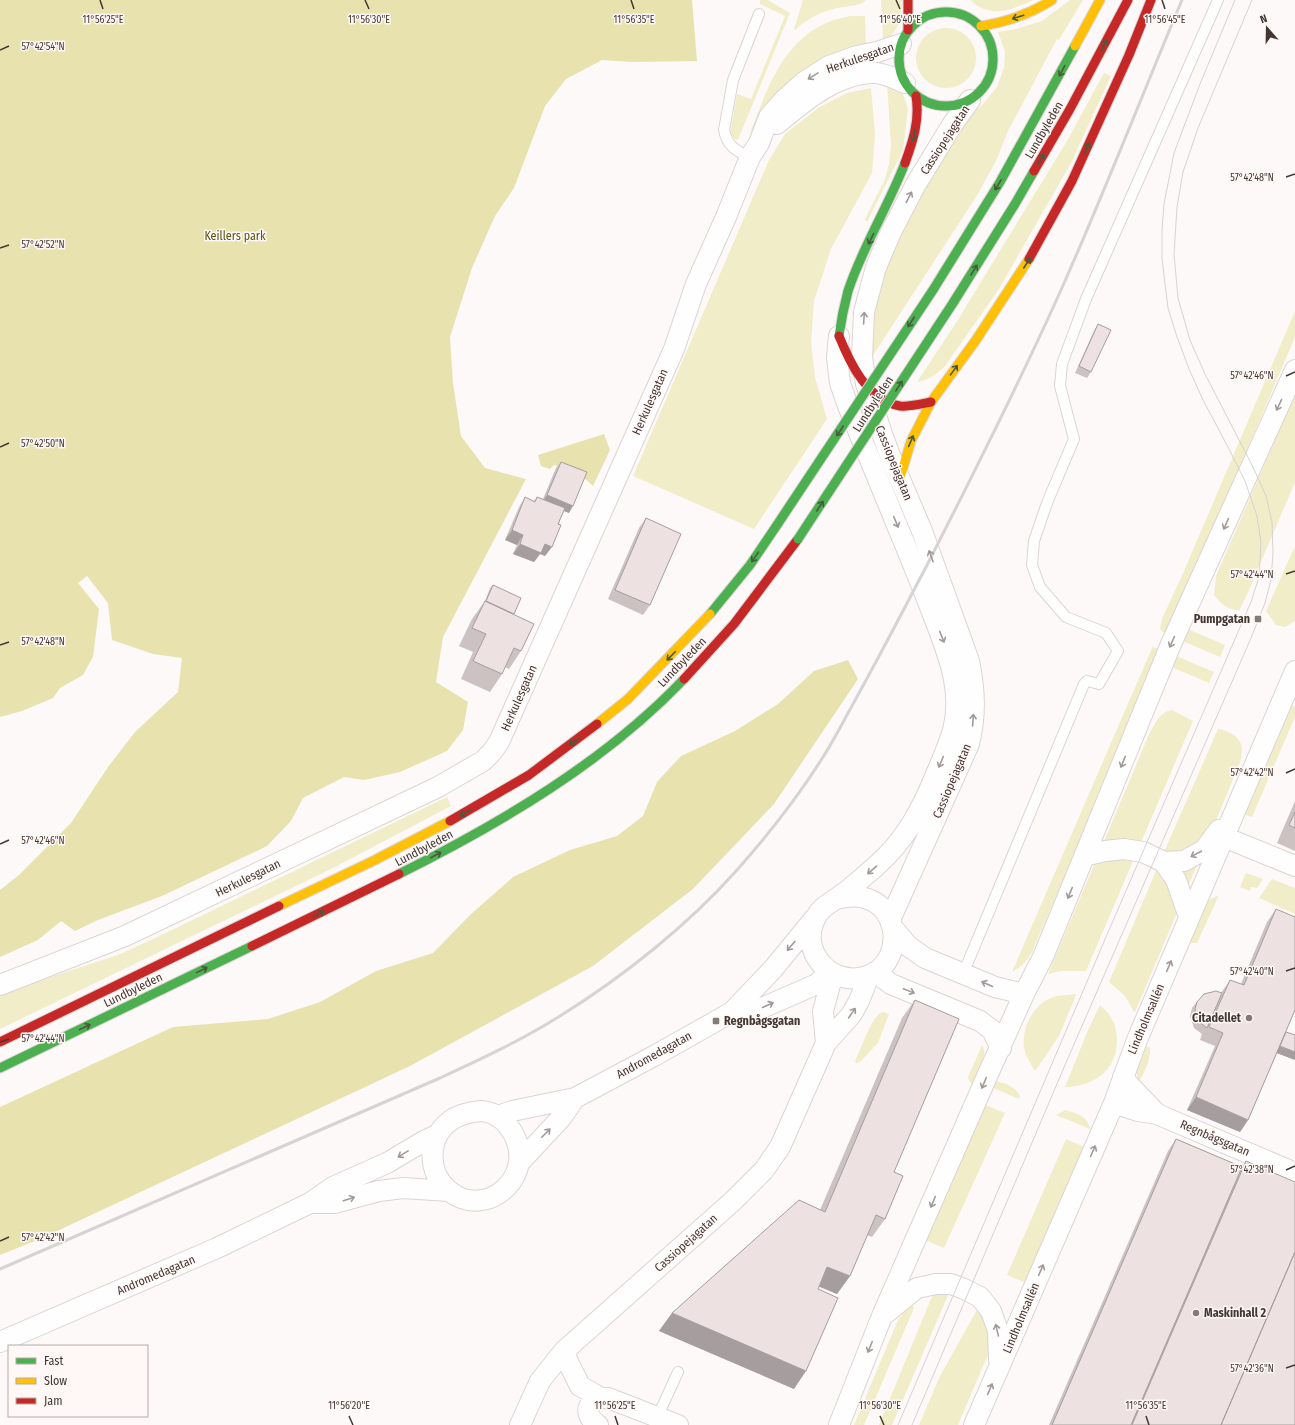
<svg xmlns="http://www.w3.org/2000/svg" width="1295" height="1425" font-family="'Fira Sans Condensed',sans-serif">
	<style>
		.green { fill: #f1edc8 }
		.forest { fill: #e8e2af }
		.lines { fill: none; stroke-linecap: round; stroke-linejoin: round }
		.lane-casing { stroke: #dcd4d2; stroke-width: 12 }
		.street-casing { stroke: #dcd4d2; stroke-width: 22 }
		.fast-casing { stroke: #dcd4d2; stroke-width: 11 }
		.slow-casing { stroke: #dcd4d2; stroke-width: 11 }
		.jam-casing { stroke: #dcd4d2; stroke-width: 11 }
		.lane { stroke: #fffefe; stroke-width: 10 }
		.street { stroke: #fffefe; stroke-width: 20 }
		.fast { stroke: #4caf50; stroke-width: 9 }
		.slow { stroke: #ffc107; stroke-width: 9 }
		.jam { stroke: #c62828; stroke-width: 9 }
		.tram { stroke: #d5d3d3; stroke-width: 1 }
		.rail { stroke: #d5d3d3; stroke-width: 3 }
		.fast-bridge-casing { stroke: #d9d5d4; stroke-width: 11; stroke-linecap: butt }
		.fast-bridge { stroke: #4caf50; stroke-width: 9 }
		.wall { fill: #ccc2c2 }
		.shaded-wall { fill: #a69e9e }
		.building { fill: #ede1e1; stroke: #a69e9e }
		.oneway { stroke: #465b3c }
		.oneway2 { stroke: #a19a98 }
		.ticks { fill: none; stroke: #433733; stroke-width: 1.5 }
		.poi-dot { fill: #847b78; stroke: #fff8f6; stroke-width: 1.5 }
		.labels { text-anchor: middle; stroke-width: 3; stroke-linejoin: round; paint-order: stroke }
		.street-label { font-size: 12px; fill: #433733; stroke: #fff8f6 }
		.park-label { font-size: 12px; fill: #5b550f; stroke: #fff8f6 }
		.poi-label { font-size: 12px; font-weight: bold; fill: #433733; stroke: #fff8f6; text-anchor: end }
		.ticks-label { font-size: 10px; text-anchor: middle; fill: #433733; stroke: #fff8f6; stroke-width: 3; stroke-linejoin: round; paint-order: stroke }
	</style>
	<rect width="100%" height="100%" fill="#fdf9f8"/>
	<path class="green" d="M760,0H768L790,13L738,140L735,139L730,134L737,94L751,99L785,16L760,4Z
		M803,0H866C860,7 843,6 833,9C818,13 806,20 795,30L794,29Z
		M881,0H902C900,17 900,33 883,41Z
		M970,0H1034C1011,9 992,20 970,0Z
		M1070,0H1083L1059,40L1057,39L1008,131L996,161L976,197L870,360L868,342L878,282L903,223L968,118L983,104L997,87L1004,68L1005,52L998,32L1016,29L1042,21Z
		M850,16H865L866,46L767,107L749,135C767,92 779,46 824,24C832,20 842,18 850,16Z
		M916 58a30 30 0 1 1 60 0a30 30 0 1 1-60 0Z
		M1104,73L1111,76L1071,163L999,289L945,366C937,374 929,380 917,382L956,323L1067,141Z
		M887,83L895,85L903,94L908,109L903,150L867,222L865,219L885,179L889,164L891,145Z
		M871,88L875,134L872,173L831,249L814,301L811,342L815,377L827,419L754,529L633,476L769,160L785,134L818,108L847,93Z
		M1295,311V337L1196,570L1168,634L1164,633L1160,629L1162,619L1184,571Z
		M1295,394V482L1249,590L1239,611C1227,609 1221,604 1214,595L1216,576Z
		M1295,546V621L1285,627L1276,625L1266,611Z
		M1185,628L1225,645L1220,657L1180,640Z
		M1153,647L1161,650L1032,952C1027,961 1022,967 1012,972L1152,648Z
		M1174,655L1214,672L1209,683L1169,666Z
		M1290,704L1295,707V717L1252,817L1242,814Z
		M1172,710L1193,721L1086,971H1061L1048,974L1150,732C1156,722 1160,712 1172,710Z
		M1218,729C1228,730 1243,738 1242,750C1242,754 1241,759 1240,763L1136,1010L1134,1012L1125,996L1109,982L1164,852Z
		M447,797L451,806L335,867L0,1029V996L23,986L118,955L151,940Z
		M1246,873L1263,879L1257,888L1251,887L1250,891L1240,887Z
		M1272,879L1295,888V914L1259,898Z
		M1219,895L1197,943H1189L1207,901Z
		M1076,994L1074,1000L1059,1036L1036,1070H1034C1030,1062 1025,1055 1024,1047C1022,1027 1033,1005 1051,998C1057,995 1068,995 1076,994Z
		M1100,1005C1103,1008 1108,1012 1110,1016C1115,1023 1117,1032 1117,1040C1117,1071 1094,1086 1065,1087L1088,1030Z
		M883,1012L889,1014L878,1043L861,1061L857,1063H856L855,1061C861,1050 872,1014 883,1012Z
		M982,1045C989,1057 979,1072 974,1083H971L969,1081L968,1077Z
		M1146,1046L1150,1048C1151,1058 1145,1073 1139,1081C1133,1069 1139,1056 1146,1046Z
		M995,1081C1005,1083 1015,1086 1020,1096L1019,1099L991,1087Z
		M983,1104L1005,1113L944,1248L925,1240Z
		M1065,1110C1076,1113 1088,1116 1090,1129L1056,1115Z
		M1066,1139L1084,1147L1026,1283L1007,1275Z
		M949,1293L892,1425H879L933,1294Z
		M911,1303L914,1308L864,1425H854L898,1320Z
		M978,1308L983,1312L990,1335V1350L958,1425H919L940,1376Z"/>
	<path class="forest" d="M0,0H692L697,61L633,62L602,60L566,79L545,106L514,188L495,216L472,268L450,337L453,383L461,436L485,468L526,479L443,637L436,682L468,702L463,730L447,751L400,772L364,780L344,777L303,798L291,821L267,846L162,896L98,920L75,931L61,921L38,940L0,957V890L19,875L71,823L108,767L135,732L178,692L182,658L153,654L112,640L108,603L87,576L78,583L99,609L93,657L83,675L60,688L53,698L22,711L0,717Z
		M604,434L610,450L593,486C582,475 570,469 554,465L550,469L541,466L538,455Z
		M848,660L858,679L774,804L693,889L593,966L410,1066L40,1239L0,1255V1107L173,1027L268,1019L320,1002L376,971L433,953L470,915L513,877L570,850L617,836L643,816L657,782L681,756L735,731L778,704L814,671Z"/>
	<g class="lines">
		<g class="lane-casing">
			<path id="lane" d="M750,157C736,151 727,146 724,130L733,80L759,14
				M963,974L1084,684L1087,681L1099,684L1118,651L1106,633L1066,617L1040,587L1032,565L1034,541L1047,503L1074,439L1060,386L1062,364L1086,299L1218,0
				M656,1420L678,1372"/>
		</g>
		<g class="street-casing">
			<path id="street" d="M777,124C804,101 839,72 876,73C886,74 896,79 905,83
				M1224,837L1295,866
				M1084,856L1105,851L1124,849L1143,852L1164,862L1176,880L1189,917
				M1164,862L1184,861L1204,850L1219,830
				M837,899C899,881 913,964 864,977C829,986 798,949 816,917C821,907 829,904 837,898C851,889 863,877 875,867C906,840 922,809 937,772C943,758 949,744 953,730C965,685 942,640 927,599C917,574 907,549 896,523C880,484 864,445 848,406L840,383L837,358L839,336
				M890,920L969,744C976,715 975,691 969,661L922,531L891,458L882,434L866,384L862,357L864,312L876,267L891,232L916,184L952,125L970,100
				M893,928L908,946L925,958L995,987L1024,994
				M875,972L891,984L980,1021L992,1030L1001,1048
				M0,985L125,936L438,787L483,761L492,752L499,742L674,349L696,284L726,217L750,157L759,143L769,117L783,101L804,82L829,66L857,56L877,52L901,44
				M732,1012L748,1014L817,984L829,972
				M826,1043L823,1011L833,974
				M1123,1077L1129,1085L1157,1114
				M1114,1103L1138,1111L1157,1114L1295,1173
				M481,1111C493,1112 502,1117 509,1127C543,1173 486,1223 448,1190C427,1172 427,1138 450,1121C459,1114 470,1112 481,1111Z
				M498,1116L512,1111L575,1098L654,1056L732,1012L773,969L814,919
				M520,1162L561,1118L575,1098
				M310,1203H334L379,1191L403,1188L449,1191
				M886,1313L917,1288L936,1284H951L964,1289L980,1297L991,1311L998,1331L999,1360
				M0,1342L217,1248L310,1203L333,1187L387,1163L424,1141L437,1135
				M564,1351L569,1364L580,1386L601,1398
				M520,1425L540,1381L564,1351L733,1201L764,1170L780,1147L826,1043L851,1015L859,1001L869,976
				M598,1425C580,1413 589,1397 608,1398L678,1425
				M839,1425L882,1316L988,1074L1024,994L1043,957L1171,644L1295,370
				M974,1425L1114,1103L1137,1040L1295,671"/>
		</g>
		<g class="fast-casing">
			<path id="fast" d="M899 59a47 47 0 1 1 94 0a47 47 0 1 1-94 0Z
				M933,290L1000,182L1075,46
				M953,303L1015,204L1034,171
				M839,336C841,321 844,306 848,291C863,246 888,207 905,163
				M710,614L750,565L777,525
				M399,874C501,823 605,762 684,679
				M0,1068L252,946"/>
		</g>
		<g class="slow-casing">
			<path id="slow" d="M981,26C1007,22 1030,14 1052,0
				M1075,46L1100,0
				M900,478L911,441L931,402L976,340L1029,259
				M597,724L628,699L710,614
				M279,906L375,860L450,821"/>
		</g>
		<g class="jam-casing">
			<path id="jam" d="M908,0V30
				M905,163C913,141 920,120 916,96
				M1034,171L1070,109L1128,0
				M1029,259L1072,181L1129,55L1151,0
				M839,336C850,363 867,400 900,406C911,407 921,404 931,402
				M684,679L734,624L798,539
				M450,821L529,775L597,724
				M252,946L399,874
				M0,1042L279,906"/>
		</g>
		<use href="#lane" class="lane"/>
		<use href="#street" class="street"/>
		<use href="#fast" class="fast"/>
		<use href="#slow" class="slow"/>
		<use href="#jam" class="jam"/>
		<path class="tram" d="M898,1425L1106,937L1251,602L1259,577L1261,542L1257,516L1245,481L1228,447L1203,400L1189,369L1176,334L1168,308L1162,259V230L1164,204L1174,153L1200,84L1235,0
			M912,1425L1065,1065L1251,638L1265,603L1271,580L1273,553L1272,522L1266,496L1252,465L1205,374L1190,340L1178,298L1174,254L1177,207L1183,172L1198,128L1252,0"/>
		<path class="rail" d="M0,1269L440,1078C481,1059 522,1040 560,1016C623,977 688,925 737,870C768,835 798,797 823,757C834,740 843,722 853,704C878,659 902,613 926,567C974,473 1022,378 1065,281C1106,188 1143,93 1182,0"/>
		<g class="fast-bridge-casing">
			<path id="fast-bridge" d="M777,525L933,290
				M798,539L953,303"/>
		</g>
		<use href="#fast-bridge" class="fast-bridge"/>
	</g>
	<path class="wall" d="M1098,324L1091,372L1087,378L1075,373L1094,331Z
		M561,462L569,513L564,511L545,556L540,554L534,562L513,554L517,545L505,540L519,507L525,497L534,501L537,497L543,499L556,468Z
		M646,518L650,605L643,615L608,599L639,528Z
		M493,585L514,614L521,651L509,669L505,667L502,674L490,692L461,679L473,652L459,646L472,619L485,601L490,588Z
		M1295,801V851L1277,843Z
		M1276,909L1286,1032L1295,1035V1060L1277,1053L1248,1120L1240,1132L1187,1110L1215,1046L1200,1040L1202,1034L1194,1028L1190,1016L1192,1008L1197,1002L1221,993L1230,980L1241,984L1267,922Z
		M915,1000L894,1172L885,1219L872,1237L867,1235L850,1276L837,1294L819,1286L818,1289L794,1389L659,1331L672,1313L820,1210L902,1018Z
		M1176,1139L1242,1167L1246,1161L1295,1425H1049L1168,1151Z"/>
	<path class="shaded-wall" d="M547,495L573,506L569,513L542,502Z
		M512,530L523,535L517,545L505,540Z
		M520,544H545L552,547L545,556L540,554L534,562L513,554Z
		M1278,1046L1295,1052V1060L1274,1052Z
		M1196,1097L1248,1120L1240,1132L1187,1110Z
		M827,1267L850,1276L837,1294L815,1285Z
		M672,1313L806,1371L794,1389L659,1331Z"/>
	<path class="building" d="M1098,324L1111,330L1091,372L1079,366Z
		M561,462L587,472L573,506L547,495Z
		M525,497L535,502L537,497L565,508L558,524L561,525L552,547L545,544L541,553L520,544L523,535L512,530Z
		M646,518L681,534L650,605L615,590Z
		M493,585L521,598L514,614L486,601Z
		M485,601L534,624L521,651L514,648L502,674L473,661L486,634L472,628Z
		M1295,812V828L1289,825Z
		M1276,909L1295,917V1010L1248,1120L1196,1097L1223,1033L1209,1027L1230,980L1244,985Z
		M1216,991L1222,993L1207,1028L1198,1021L1195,1009L1197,1002L1204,994Z
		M915,1000L959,1019L894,1172L903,1176L885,1219L876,1215L850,1276L827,1267L818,1289L838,1298L806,1371L672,1313L799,1200L825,1212Z
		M1286,1032L1295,1035V1052L1280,1046Z
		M1176,1139L1242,1167L1131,1425H1052Z
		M1246,1161L1295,1182V1252L1221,1425H1132Z
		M1295,1252V1425H1221Z"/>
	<defs><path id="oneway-shaft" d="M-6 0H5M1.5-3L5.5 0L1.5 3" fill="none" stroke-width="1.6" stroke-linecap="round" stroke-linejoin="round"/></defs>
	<g class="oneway">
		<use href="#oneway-shaft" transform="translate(1018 17) rotate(162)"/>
		<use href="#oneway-shaft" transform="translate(1104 45) rotate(-63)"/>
		<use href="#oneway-shaft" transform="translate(1062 71) rotate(118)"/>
		<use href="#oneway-shaft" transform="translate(914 135) rotate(102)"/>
		<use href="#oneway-shaft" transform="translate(1087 148) rotate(-66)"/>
		<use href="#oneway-shaft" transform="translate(1041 159) rotate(-60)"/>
		<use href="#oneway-shaft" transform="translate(998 185) rotate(121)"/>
		<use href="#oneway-shaft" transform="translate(871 239) rotate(115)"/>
		<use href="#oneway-shaft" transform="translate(1027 263) rotate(-57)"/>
		<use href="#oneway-shaft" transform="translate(974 270) rotate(-58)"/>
		<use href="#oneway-shaft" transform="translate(911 322) rotate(123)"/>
		<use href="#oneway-shaft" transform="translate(954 370) rotate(-54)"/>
		<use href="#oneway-shaft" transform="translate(899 386) rotate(-57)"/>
		<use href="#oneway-shaft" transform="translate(840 431) rotate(123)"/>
		<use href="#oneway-shaft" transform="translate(911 441) rotate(-67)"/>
		<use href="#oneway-shaft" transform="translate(820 506) rotate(-57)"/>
		<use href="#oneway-shaft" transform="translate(755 557) rotate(125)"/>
		<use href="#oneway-shaft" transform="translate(671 656) rotate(134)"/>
		<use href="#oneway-shaft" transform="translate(574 742) rotate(143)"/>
		<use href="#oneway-shaft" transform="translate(465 813) rotate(150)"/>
		<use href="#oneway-shaft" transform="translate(436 855) rotate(-28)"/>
		<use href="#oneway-shaft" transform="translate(319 914) rotate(-26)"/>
		<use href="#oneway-shaft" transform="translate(202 970) rotate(-26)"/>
		<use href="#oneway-shaft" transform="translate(85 1027) rotate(-26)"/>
	</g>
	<g class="oneway2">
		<use href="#oneway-shaft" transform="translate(813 76) rotate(148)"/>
		<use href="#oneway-shaft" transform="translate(909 197) rotate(-63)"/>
		<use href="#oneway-shaft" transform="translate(864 318) rotate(-86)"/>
		<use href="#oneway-shaft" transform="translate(1279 405) rotate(115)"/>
		<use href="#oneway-shaft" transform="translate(896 522) rotate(67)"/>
		<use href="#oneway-shaft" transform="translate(1226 524) rotate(114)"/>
		<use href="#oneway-shaft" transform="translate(931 556) rotate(-110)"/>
		<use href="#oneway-shaft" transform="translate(942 637) rotate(68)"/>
		<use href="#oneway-shaft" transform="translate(1172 642) rotate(114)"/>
		<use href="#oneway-shaft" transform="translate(973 720) rotate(-86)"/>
		<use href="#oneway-shaft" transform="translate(941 762) rotate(113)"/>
		<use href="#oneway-shaft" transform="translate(1123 762) rotate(112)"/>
		<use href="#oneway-shaft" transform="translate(1196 854) rotate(152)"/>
		<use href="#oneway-shaft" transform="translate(872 870) rotate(139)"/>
		<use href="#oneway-shaft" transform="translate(1070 893) rotate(112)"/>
		<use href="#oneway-shaft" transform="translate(791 946) rotate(130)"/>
		<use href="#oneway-shaft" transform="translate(1169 966) rotate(-67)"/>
		<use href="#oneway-shaft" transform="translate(987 984) rotate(-156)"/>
		<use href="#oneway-shaft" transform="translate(909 991) rotate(22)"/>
		<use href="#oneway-shaft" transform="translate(768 1005) rotate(-24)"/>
		<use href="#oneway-shaft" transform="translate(852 1013) rotate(-55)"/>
		<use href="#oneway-shaft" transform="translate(984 1083) rotate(113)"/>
		<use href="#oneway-shaft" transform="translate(546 1133) rotate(-45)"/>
		<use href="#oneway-shaft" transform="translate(1093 1151) rotate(-66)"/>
		<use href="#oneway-shaft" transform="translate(403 1154) rotate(149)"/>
		<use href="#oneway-shaft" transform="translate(349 1199) rotate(-18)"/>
		<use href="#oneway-shaft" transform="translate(933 1202) rotate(113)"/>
		<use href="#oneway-shaft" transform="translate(1041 1270) rotate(-66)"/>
		<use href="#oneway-shaft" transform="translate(997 1330) rotate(-103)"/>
		<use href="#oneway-shaft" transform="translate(870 1347) rotate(112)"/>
		<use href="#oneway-shaft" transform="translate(990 1389) rotate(-67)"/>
	</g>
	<path class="ticks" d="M100,0L103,9M365,0L369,9M631,0L634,9M896,0L900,9M1162,0L1165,9M0,50L9,46M1286,177L1295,174M0,248L9,245M1286,376L1295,372M0,447L9,443M1286,574L1295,571M0,645L9,642M1286,773L1295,769M0,844L9,840M1286,971L1295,968M0,1042L9,1039M1286,1170L1295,1166M0,1241L9,1237M1286,1368L1295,1365M349,1416L353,1425M615,1416L618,1425M880,1416L884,1425M1146,1416L1149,1425"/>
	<g class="poi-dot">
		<rect x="1254" y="615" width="8" height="8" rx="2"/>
		<circle cx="1249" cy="1018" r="4"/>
		<rect x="712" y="1017" width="8" height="8" rx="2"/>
		<circle cx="1196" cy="1313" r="4"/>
	</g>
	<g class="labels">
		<g class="street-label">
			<text transform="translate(860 58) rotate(-19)" y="4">Herkulesgatan</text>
			<text transform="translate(1044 130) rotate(-60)" y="4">Lundbyleden</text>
			<text transform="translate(945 140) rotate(-57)" y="4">Cassiopejagatan</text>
			<text transform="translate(650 402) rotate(-66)" y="4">Herkulesgatan</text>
			<text transform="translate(873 404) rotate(-57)" y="4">Lundbyleden</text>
			<text transform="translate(894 463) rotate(68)" y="4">Cassiopejagatan</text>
			<text transform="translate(682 662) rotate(-46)" y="4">Lundbyleden</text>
			<text transform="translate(519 698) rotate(-66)" y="4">Herkulesgatan</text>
			<text transform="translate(952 781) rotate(-67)" y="4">Cassiopejagatan</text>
			<text transform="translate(424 848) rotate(-28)" y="4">Lundbyleden</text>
			<text transform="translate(248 878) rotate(-26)" y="4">Herkulesgatan</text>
			<text transform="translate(133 990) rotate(-26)" y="4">Lundbyleden</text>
			<text transform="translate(1146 1019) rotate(-67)" y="4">Lindholmsallén</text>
			<text transform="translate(654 1055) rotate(-29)" y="4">Andromedagatan</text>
			<text transform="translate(1215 1138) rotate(23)" y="4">Regnbågsgatan</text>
			<text transform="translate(686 1243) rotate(-42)" y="4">Cassiopejagatan</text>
			<text transform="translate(156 1275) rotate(-23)" y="4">Andromedagatan</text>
			<text transform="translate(1021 1318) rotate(-67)" y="4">Lindholmsallén</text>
		</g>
		<g class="park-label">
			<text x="235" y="240">Keillers park</text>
		</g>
		<g class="poi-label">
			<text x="1250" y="623">Pumpgatan</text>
			<text x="1241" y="1022">Citadellet</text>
			<text x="724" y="1025" text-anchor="start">Regnbågsgatan</text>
			<text x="1204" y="1317" text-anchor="start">Maskinhall 2</text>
		</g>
	</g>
	<g class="ticks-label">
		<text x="103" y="23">11°56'25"E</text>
		<text x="369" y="23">11°56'30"E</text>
		<text x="634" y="23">11°56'35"E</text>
		<text x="900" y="23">11°56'40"E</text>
		<text x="1165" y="23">11°56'45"E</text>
		<text x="43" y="50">57°42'54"N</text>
		<text x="1252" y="181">57°42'48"N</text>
		<text x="43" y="248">57°42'52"N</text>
		<text x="1252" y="379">57°42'46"N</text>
		<text x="43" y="447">57°42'50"N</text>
		<text x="1252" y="578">57°42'44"N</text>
		<text x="43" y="645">57°42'48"N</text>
		<text x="1252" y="776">57°42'42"N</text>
		<text x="43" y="844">57°42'46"N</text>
		<text x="1252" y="975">57°42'40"N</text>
		<text x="43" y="1042">57°42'44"N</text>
		<text x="1252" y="1173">57°42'38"N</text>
		<text x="43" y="1241">57°42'42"N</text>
		<text x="1252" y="1372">57°42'36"N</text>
		<text x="349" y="1409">11°56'20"E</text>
		<text x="615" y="1409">11°56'25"E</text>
		<text x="880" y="1409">11°56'30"E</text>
		<text x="1146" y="1409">11°56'35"E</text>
	</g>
	<rect x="8" y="1345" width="140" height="72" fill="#fff8f6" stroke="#b4aba8"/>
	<rect x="16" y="1358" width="20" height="6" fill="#4caf50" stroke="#b4aba8"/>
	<text x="44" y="1365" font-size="12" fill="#433733">Fast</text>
	<rect x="16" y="1378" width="20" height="6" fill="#ffc107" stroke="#b4aba8"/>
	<text x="44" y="1385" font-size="12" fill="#433733">Slow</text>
	<rect x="16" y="1398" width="20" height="6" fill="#c62828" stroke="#b4aba8"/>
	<text x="44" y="1405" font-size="12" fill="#433733">Jam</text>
	<g transform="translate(1267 28) rotate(340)" stroke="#fff8f6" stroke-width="3" paint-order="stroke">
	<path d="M0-3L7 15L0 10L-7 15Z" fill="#433733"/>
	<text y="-6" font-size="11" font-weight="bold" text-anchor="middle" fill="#433733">N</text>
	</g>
</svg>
